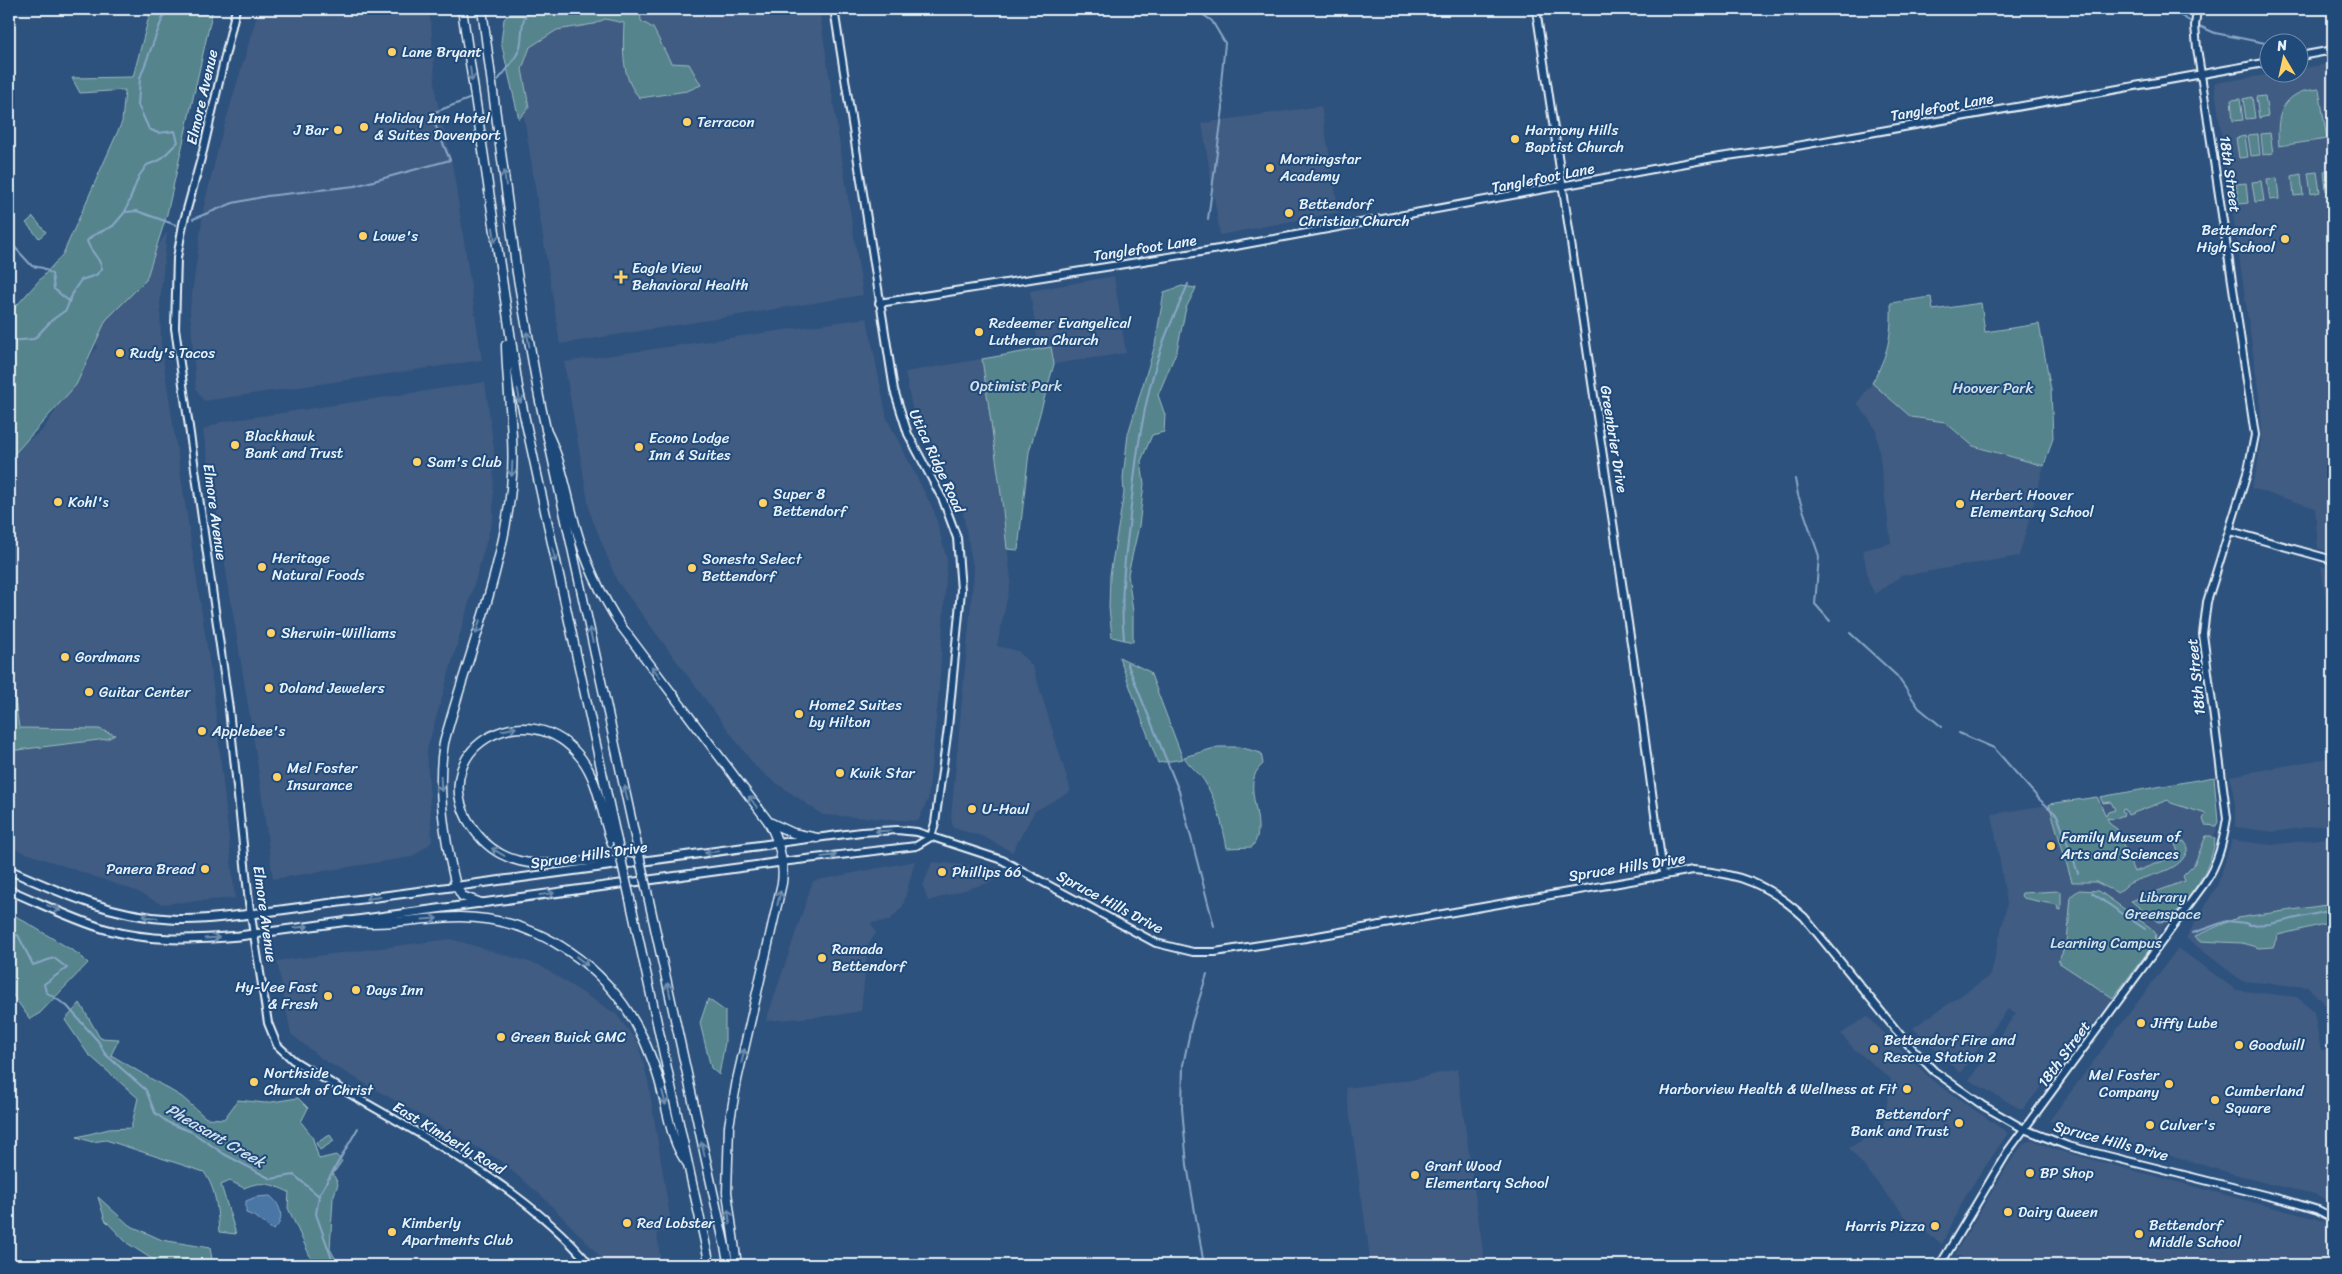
<svg xmlns="http://www.w3.org/2000/svg" width="2342" height="1274" font-family="Sriracha,sans-serif">
	<style>
		.built { fill: #405b82 }
		.green { fill: #55848d; stroke: #9ebac2 }
		.water { fill: #4976a5; stroke: #89a7c6 }
		.lines { fill: none; stroke-linecap: round; stroke-linejoin: round }
		.stream { stroke: #89a7c6; stroke-width: 2 }
		.secondary-casing { stroke: #e8f1f8; stroke-width: 10 }
		.primary-casing { stroke: #e8f1f8; stroke-width: 11 }
		.highway-casing { stroke: #e8f1f8; stroke-width: 11 }
		.secondary { stroke: #1f4a7a; stroke-width: 6 }
		.primary { stroke: #1f4a7a; stroke-width: 7 }
		.highway { stroke: #1f4a7a; stroke-width: 8 }
		.highway-bridge-casing { stroke: #e8f1f8; stroke-width: 11; stroke-linecap: butt }
		.highway-bridge { stroke: #1f4a7a; stroke-width: 8 }
		.oneway { stroke: #6f8dac }
		.poi-dot { fill: #ffd166; stroke: #1f4a7a; stroke-width: 2 }
		.labels { text-anchor: middle; stroke-width: 4; stroke-linejoin: round; paint-order: stroke }
		.poi-label { font-size: 15px; fill: #e8f1f8; stroke: #1f4a7a; text-anchor: start }
		.street-label { font-size: 15px; fill: #e8f1f8; stroke: #1f4a7a }
		.park-label { font-size: 15px; fill: #d2e1e8; stroke: #1f4a7a }
		.water-label { font-size: 16px; font-style: italic; fill: #d0dfec; stroke: #1f4a7a }
	</style>
	<rect width="100%" height="100%" fill="#2e527e"/>
	<filter id="ink" filterUnits="userSpaceOnUse"><feTurbulence type="fractalNoise" baseFrequency=".02" numOctaves="2"/><feDisplacementMap in="SourceGraphic" scale="10" xChannelSelector="R" yChannelSelector="G"/><feConvolveMatrix kernelMatrix="1 2 1 2 8 2 1 2 1" color-interpolation-filters="sRGB"/></filter>
	<g filter="url(#ink)">
		<path class="built" d="M259,9H428L431,23L436,96L453,168L482,360L204,401L196,389L190,309L204,206L221,137Z
			M507,9H819L863,295L560,344Z
			M2333,63V553L2318,548L2315,508L2251,488L2257,469L2262,431L2259,394L2214,83L2279,73L2300,72V69Z
			M1321,106L1339,212L1220,235L1202,123Z
			M167,232L160,303L161,345L213,686L235,898L161,904L136,891L9,847V453L42,431L97,347L93,330L103,313L117,310Z
			M1114,276L1126,353L1054,364L1051,347L1039,350L1030,291Z
			M867,318L887,419L934,511L947,560L939,691L928,799L918,821L823,815L769,778L755,766L617,581L590,513L564,362Z
			M982,359L1002,501L1011,580L997,646L1018,651L1033,667L1071,791L1035,811L1012,852L984,837L953,828L951,817L974,572L962,508L912,407L905,372Z
			M485,382L494,450L493,518L427,750L432,842L412,857L273,879L256,754L203,430L221,422Z
			M1872,383L1911,417L1945,422L1973,446L2044,466L2019,556L1901,576L1875,594L1869,583L1863,550L1891,543L1876,429L1857,403Z
			M2321,566L2333,570V650Z
			M2333,757V824L2273,832L2235,827V804L2230,776Z
			M2212,779L2217,828L2205,868L2108,1006L2022,1110L1969,1080L2016,1013L2008,1009L1960,1073L1913,1028L1991,975L2007,904L1992,814Z
			M2333,837V1202L2315,1194L2269,1184L2049,1121L2178,948L2236,990L2297,997L2314,1012L2321,1050L2331,1049L2326,1005L2308,987L2242,981L2186,938L2218,884L2232,840L2272,845Z
			M915,861L903,906L890,920L871,923L876,933L868,945L861,1011L838,1015L766,1021L813,881Z
			M932,862L975,866L997,873L991,882L928,901L923,886Z
			M451,939L539,965L616,1014L638,1043L648,1081L672,1229L657,1233L661,1265H606L596,1252L543,1197L498,1159L322,1059L291,1034L277,961Z
			M1867,1016L1933,1081L2008,1133L1966,1195L1942,1244L1908,1220L1849,1148L1883,1128L1891,1079L1853,1048L1841,1034Z
			M1457,1069L1485,1265H1371L1346,1088L1411,1080Z
			M2033,1140L2056,1150L2324,1221L2333,1228V1265H1979L1955,1254L2010,1162L2024,1143Z"/>
		<path class="green" d="M151,9H213L167,214L146,280L106,320L76,385L9,460V314L63,254L122,122L125,90L80,93L72,78L133,77Z
			M514,9H640L641,21L653,28L671,63L689,64L701,85L687,91L640,98C621,79 623,49 624,23L605,19L594,24L557,30L530,47L522,69L529,107L519,119L501,42L504,19Z
			M2319,89L2327,139L2279,146C2277,126 2277,103 2299,93C2304,90 2313,90 2319,89Z
			M2265,96L2268,116L2259,118L2256,97Z
			M2252,97L2255,118L2246,119L2243,99Z
			M2240,99L2243,120L2233,121L2231,100Z
			M2270,133L2273,153L2263,155L2261,134Z
			M2258,134L2260,155L2251,156L2248,135Z
			M2245,136L2248,157L2239,158L2236,138Z
			M2333,169V190L2326,191L2324,171Z
			M2317,172L2320,192L2311,194L2308,173Z
			M2301,174L2303,195L2294,196L2292,176Z
			M2277,178L2279,199L2270,200L2267,179Z
			M2261,181L2264,201L2255,202L2252,182Z
			M2246,183L2248,203L2239,204L2236,184Z
			M33,217L46,232L39,238L26,223Z
			M1182,286L1196,288L1186,308L1177,350L1158,395L1165,415L1164,432L1152,435L1141,461L1144,484L1139,526L1128,574L1133,612V642L1112,637L1109,607L1110,575L1124,493L1123,478L1128,434L1155,345L1164,292Z
			M1931,297L1933,310L1981,303L1985,332L2039,324L2051,390L2053,438L2044,466L1973,446L1945,422L1911,417L1872,383C1888,355 1892,335 1891,303Z
			M1051,347L1054,364L1029,452L1018,550L1007,549L1002,501L982,359Z
			M1119,657L1150,672L1183,759L1158,763Z
			M9,660L19,728L99,729L115,735L107,739L9,751Z
			M1218,747H1239L1261,753L1263,764C1237,785 1271,823 1252,847L1227,848C1223,826 1217,803 1206,784C1201,774 1190,767 1184,757Z
			M2214,777L2218,822L2216,826L2205,825L2203,819L2206,814L2171,803L2168,800L2128,815L2125,809L2122,810L2124,815L2113,819L2107,818L2110,824L2117,829L2134,872L2168,859L2167,855L2178,852L2175,844L2184,841L2188,847C2183,873 2151,873 2130,883C2126,885 2122,890 2118,893L2096,882H2072L2049,804L2097,797L2106,816L2108,812L2115,810L2111,802L2103,803L2100,797Z
			M2206,836H2211L2215,839C2214,864 2187,905 2169,921L2158,922L2131,901L2185,881L2183,876L2194,865Z
			M2079,890L2099,891L2151,928L2156,934L2155,942L2113,998L2058,962L2067,943L2071,896Z
			M2058,891L2061,892V910L2058,909L2057,905L2023,898L2021,896L2022,893Z
			M2333,904V922L2278,935L2273,947L2259,948L2242,943L2199,941L2195,936L2237,918Z
			M9,912L80,955L88,963L40,1013L30,1019L9,990Z
			M708,999L725,1011V1042L719,1075L711,1068L700,1023Z
			M80,1003L100,1038L119,1039L111,1055L182,1097L206,1118L224,1119L238,1100L265,1103L298,1098L308,1108L301,1122L312,1136L319,1159L336,1155L342,1161L333,1174L338,1184L333,1198L330,1249L339,1265H314L288,1208L289,1192C271,1184 262,1180 244,1188L230,1181L221,1185L236,1234L219,1232C217,1209 217,1191 204,1172L106,1140L92,1142L77,1137L109,1129L131,1128L138,1098L88,1054L65,1020Z
			M330,1135L334,1141L320,1150L316,1143Z
			M98,1197L129,1225L162,1240L210,1248L213,1265H154L155,1261L127,1243L105,1220Z"/>
		<path class="water" d="M270,1196C281,1204 286,1221 273,1230L256,1217L246,1213V1201L256,1197Z"/>
		<g class="lines">
			<path class="stream" d="M1195,9L1212,21L1225,43L1221,83L1223,108L1208,219
				M2169,9L2193,23
				M2197,25L2215,33L2270,44
				M498,80C506,71 516,59 520,47C524,33 518,14 535,9
				M125,212L137,211L176,225
				M193,219L233,203L267,196L355,186L450,160L432,117L435,112L469,99
				M9,241L32,266L43,268L52,274L54,289L70,302
				M9,341L34,339L52,320L66,310L74,290L81,280L96,275L102,269C100,257 90,252 87,241L92,236L113,226L125,212L139,176L147,165L160,160L178,142L175,131L158,133L149,129L138,105L140,78L166,9
				M1795,479L1798,495L1819,556L1815,604L1830,621
				M1850,633L1897,676L1919,708L1942,727
				M1124,639C1120,601 1124,564 1129,526C1135,465 1142,402 1163,343C1170,323 1180,304 1188,284
				M1127,663L1179,791L1214,926
				M1959,733L1994,748L2040,800L2057,815L2078,873
				M2092,893L2145,929
				M2193,933L2227,921L2245,923L2250,925L2270,924L2333,910
				M9,936L18,935L33,965L54,958L67,968L44,984L46,992L67,1006L98,1041L105,1054L146,1090L155,1113L169,1123L192,1132L224,1154L271,1179L294,1175L319,1196L316,1214L334,1265
				M319,1195L358,1128
				M1204,1265L1187,1165L1182,1108L1183,1065L1192,1022L1207,974"/>
			<g class="secondary-casing">
				<path id="secondary" d="M236,9L203,151L183,224L177,258L175,328L229,709L249,903L268,1023L277,1045L293,1060C390,1121 517,1176 590,1265
					M834,9L894,390L908,434L943,500L957,538L961,590L959,613L948,728L935,823L931,837
					M1536,9L1640,703L1663,874
					M2300,56L2333,50
					M879,303L1219,249L1713,158L1791,147L2270,62
					M2230,531L2333,560
					M778,843L861,832L897,830L917,832L1002,860L1156,943L1193,952H1215L1306,938L1693,870C1740,873 1769,885 1804,917L1905,1041L1934,1071L1982,1105L2024,1129L2068,1146L2288,1201L2318,1210L2333,1218
					M781,862L916,846L931,837
					M1940,1265L2008,1151L2204,884C2218,864 2223,842 2227,818L2203,634L2207,602L2248,470L2255,435L2197,48L2195,26L2197,9"/>
			</g>
			<g class="primary-casing">
				<path id="primary" d="M9,870C61,893 112,916 170,919C197,921 224,917 251,914L778,843
					M9,890C40,903 72,919 105,929C149,942 194,940 239,936L781,862"/>
			</g>
			<g class="highway-casing">
				<path id="highway" d="M462,9L518,387L617,841
					M482,9L517,273L539,397L636,841
					M546,430C562,461 567,495 576,528C586,564 601,595 621,626L768,821C778,839 785,862 782,883L737,1080L729,1126L727,1192L737,1265
					M769,822L793,833L817,838
					M612,843C601,815 600,783 581,758C530,692 429,745 467,819C475,833 486,846 501,854C542,876 589,853 632,863
					M648,896L729,1265
					M630,899L710,1265
					M481,903L462,896L456,886C445,842 436,788 444,743C466,660 502,575 511,489C516,440 507,393 506,345
					M346,921C383,927 422,917 460,917C540,918 609,967 643,1038C651,1056 658,1073 662,1092C669,1116 671,1142 687,1163"/>
			</g>
			<use href="#secondary" class="secondary"/>
			<use href="#primary" class="primary"/>
			<use href="#highway" class="highway"/>
			<g class="highway-bridge-casing">
				<path id="highway-bridge" d="M617,841L630,899
					M636,841L648,896"/>
			</g>
			<use href="#highway-bridge" class="highway-bridge"/>
		</g>
		<defs><path id="oneway-shaft" d="M-6 0H5M1.5-3L5.5 0L1.5 3" fill="none" stroke-width="1.6" stroke-linecap="round" stroke-linejoin="round" transform="scale(1.25)"/></defs>
		<g class="oneway">
			<use href="#oneway-shaft" transform="translate(471 74) rotate(82)"/>
			<use href="#oneway-shaft" transform="translate(505 178) rotate(-97)"/>
			<use href="#oneway-shaft" transform="translate(494 235) rotate(82)"/>
			<use href="#oneway-shaft" transform="translate(528 339) rotate(-100)"/>
			<use href="#oneway-shaft" transform="translate(519 396) rotate(79)"/>
			<use href="#oneway-shaft" transform="translate(512 469) rotate(93)"/>
			<use href="#oneway-shaft" transform="translate(554 555) rotate(78)"/>
			<use href="#oneway-shaft" transform="translate(478 627) rotate(106)"/>
			<use href="#oneway-shaft" transform="translate(591 635) rotate(-103)"/>
			<use href="#oneway-shaft" transform="translate(656 672) rotate(-127)"/>
			<use href="#oneway-shaft" transform="translate(509 729) rotate(-11)"/>
			<use href="#oneway-shaft" transform="translate(441 784) rotate(87)"/>
			<use href="#oneway-shaft" transform="translate(626 793) rotate(-102)"/>
			<use href="#oneway-shaft" transform="translate(753 802) rotate(-127)"/>
			<use href="#oneway-shaft" transform="translate(883 831) rotate(177)"/>
			<use href="#oneway-shaft" transform="translate(498 852) rotate(-149)"/>
			<use href="#oneway-shaft" transform="translate(712 852) rotate(172)"/>
			<use href="#oneway-shaft" transform="translate(829 856) rotate(-7)"/>
			<use href="#oneway-shaft" transform="translate(547 894) rotate(-8)"/>
			<use href="#oneway-shaft" transform="translate(373 898) rotate(172)"/>
			<use href="#oneway-shaft" transform="translate(779 898) rotate(-77)"/>
			<use href="#oneway-shaft" transform="translate(54 908) rotate(22)"/>
			<use href="#oneway-shaft" transform="translate(150 917) rotate(-173)"/>
			<use href="#oneway-shaft" transform="translate(430 919) rotate(-4)"/>
			<use href="#oneway-shaft" transform="translate(301 927) rotate(-7)"/>
			<use href="#oneway-shaft" transform="translate(212 938) rotate(-4)"/>
			<use href="#oneway-shaft" transform="translate(582 961) rotate(38)"/>
			<use href="#oneway-shaft" transform="translate(669 990) rotate(-102)"/>
			<use href="#oneway-shaft" transform="translate(743 1056) rotate(-78)"/>
			<use href="#oneway-shaft" transform="translate(664 1098) rotate(76)"/>
			<use href="#oneway-shaft" transform="translate(703 1149) rotate(-103)"/>
			<use href="#oneway-shaft" transform="translate(729 1217) rotate(-96)"/>
		</g>
	</g>
	<g class="poi-dot">
		<circle cx="392" cy="52" r="5"/>
		<circle cx="687" cy="122" r="5"/>
		<circle cx="364" cy="127" r="5"/>
		<circle cx="338" cy="130" r="5"/>
		<circle cx="1515" cy="139" r="5"/>
		<circle cx="1270" cy="168" r="5"/>
		<circle cx="1289" cy="213" r="5"/>
		<circle cx="363" cy="236" r="5"/>
		<circle cx="2285" cy="239" r="5"/>
		<path d="M618.5 269.5h5v5h5v5h-5v5h-5v-5h-5v-5h5z"/>
		<circle cx="979" cy="332" r="5"/>
		<circle cx="120" cy="353" r="5"/>
		<circle cx="235" cy="445" r="5"/>
		<circle cx="639" cy="447" r="5"/>
		<circle cx="417" cy="462" r="5"/>
		<circle cx="58" cy="502" r="5"/>
		<circle cx="763" cy="503" r="5"/>
		<circle cx="1960" cy="504" r="5"/>
		<circle cx="262" cy="567" r="5"/>
		<circle cx="692" cy="568" r="5"/>
		<circle cx="271" cy="633" r="5"/>
		<circle cx="65" cy="657" r="5"/>
		<circle cx="269" cy="688" r="5"/>
		<circle cx="89" cy="692" r="5"/>
		<circle cx="799" cy="714" r="5"/>
		<circle cx="202" cy="731" r="5"/>
		<circle cx="840" cy="773" r="5"/>
		<circle cx="277" cy="777" r="5"/>
		<circle cx="972" cy="809" r="5"/>
		<circle cx="2051" cy="846" r="5"/>
		<circle cx="205" cy="869" r="5"/>
		<circle cx="942" cy="872" r="5"/>
		<circle cx="822" cy="958" r="5"/>
		<circle cx="356" cy="990" r="5"/>
		<circle cx="328" cy="996" r="5"/>
		<circle cx="2141" cy="1023" r="5"/>
		<circle cx="501" cy="1037" r="5"/>
		<circle cx="2239" cy="1045" r="5"/>
		<circle cx="1874" cy="1049" r="5"/>
		<circle cx="254" cy="1082" r="5"/>
		<circle cx="2169" cy="1084" r="5"/>
		<circle cx="1907" cy="1089" r="5"/>
		<circle cx="2215" cy="1100" r="5"/>
		<circle cx="1959" cy="1123" r="5"/>
		<circle cx="2150" cy="1125" r="5"/>
		<circle cx="2030" cy="1173" r="5"/>
		<circle cx="1415" cy="1175" r="5"/>
		<circle cx="2008" cy="1212" r="5"/>
		<circle cx="627" cy="1223" r="5"/>
		<circle cx="1935" cy="1226" r="5"/>
		<circle cx="392" cy="1232" r="5"/>
		<circle cx="2139" cy="1234" r="5"/>
	</g>
	<g class="labels">
		<g class="poi-label">
			<text x="402" y="57">Lane Bryant</text>
			<text x="374" y="123">Holiday Inn Hotel<tspan x="374" dy="17">&amp; Suites Davenport</tspan></text>
			<text x="697" y="127">Terracon</text>
			<text x="328" y="135" text-anchor="end">J Bar</text>
			<text x="1525" y="135">Harmony Hills<tspan x="1525" dy="17">Baptist Church</tspan></text>
			<text x="1280" y="164">Morningstar<tspan x="1280" dy="17">Academy</tspan></text>
			<text x="1299" y="209">Bettendorf<tspan x="1299" dy="17">Christian Church</tspan></text>
			<text x="2275" y="235" text-anchor="end">Bettendorf<tspan x="2275" dy="17">High School</tspan></text>
			<text x="373" y="241">Lowe's</text>
			<text x="632" y="273">Eagle View<tspan x="632" dy="17">Behavioral Health</tspan></text>
			<text x="989" y="328">Redeemer Evangelical<tspan x="989" dy="17">Lutheran Church</tspan></text>
			<text x="130" y="358">Rudy's Tacos</text>
			<text x="245" y="441">Blackhawk<tspan x="245" dy="17">Bank and Trust</tspan></text>
			<text x="649" y="443">Econo Lodge<tspan x="649" dy="17">Inn &amp; Suites</tspan></text>
			<text x="427" y="467">Sam's Club</text>
			<text x="773" y="499">Super 8<tspan x="773" dy="17">Bettendorf</tspan></text>
			<text x="1970" y="500">Herbert Hoover<tspan x="1970" dy="17">Elementary School</tspan></text>
			<text x="68" y="507">Kohl's</text>
			<text x="272" y="563">Heritage<tspan x="272" dy="17">Natural Foods</tspan></text>
			<text x="702" y="564">Sonesta Select<tspan x="702" dy="17">Bettendorf</tspan></text>
			<text x="281" y="638">Sherwin-Williams</text>
			<text x="75" y="662">Gordmans</text>
			<text x="279" y="693">Doland Jewelers</text>
			<text x="99" y="697">Guitar Center</text>
			<text x="809" y="710">Home2 Suites<tspan x="809" dy="17">by Hilton</tspan></text>
			<text x="212" y="736">Applebee's</text>
			<text x="287" y="773">Mel Foster<tspan x="287" dy="17">Insurance</tspan></text>
			<text x="850" y="778">Kwik Star</text>
			<text x="982" y="814">U-Haul</text>
			<text x="2061" y="842">Family Museum of<tspan x="2061" dy="17">Arts and Sciences</tspan></text>
			<text x="195" y="874" text-anchor="end">Panera Bread</text>
			<text x="952" y="877">Phillips 66</text>
			<text x="832" y="954">Ramada<tspan x="832" dy="17">Bettendorf</tspan></text>
			<text x="318" y="992" text-anchor="end">Hy-Vee Fast<tspan x="318" dy="17">&amp; Fresh</tspan></text>
			<text x="366" y="995">Days Inn</text>
			<text x="2151" y="1028">Jiffy Lube</text>
			<text x="511" y="1042">Green Buick GMC</text>
			<text x="1884" y="1045">Bettendorf Fire and<tspan x="1884" dy="17">Rescue Station 2</tspan></text>
			<text x="2249" y="1050">Goodwill</text>
			<text x="264" y="1078">Northside<tspan x="264" dy="17">Church of Christ</tspan></text>
			<text x="2159" y="1080" text-anchor="end">Mel Foster<tspan x="2159" dy="17">Company</tspan></text>
			<text x="1897" y="1094" text-anchor="end">Harborview Health &amp; Wellness at Fit</text>
			<text x="2225" y="1096">Cumberland<tspan x="2225" dy="17">Square</tspan></text>
			<text x="1949" y="1119" text-anchor="end">Bettendorf<tspan x="1949" dy="17">Bank and Trust</tspan></text>
			<text x="2160" y="1130">Culver's</text>
			<text x="1425" y="1171">Grant Wood<tspan x="1425" dy="17">Elementary School</tspan></text>
			<text x="2040" y="1178">BP Shop</text>
			<text x="2018" y="1217">Dairy Queen</text>
			<text x="402" y="1228">Kimberly<tspan x="402" dy="17">Apartments Club</tspan></text>
			<text x="637" y="1228">Red Lobster</text>
			<text x="2149" y="1230">Bettendorf<tspan x="2149" dy="17">Middle School</tspan></text>
			<text x="1925" y="1231" text-anchor="end">Harris Pizza</text>
		</g>
		<g class="street-label">
			<text transform="translate(202 97) rotate(-77)" y="5">Elmore Avenue</text>
			<text transform="translate(1942 107) rotate(-10)" y="5">Tanglefoot Lane</text>
			<text transform="translate(2230 174) rotate(82)" y="5">18th Street</text>
			<text transform="translate(1543 178) rotate(-11)" y="5">Tanglefoot Lane</text>
			<text transform="translate(1145 248) rotate(-9)" y="5">Tanglefoot Lane</text>
			<text transform="translate(1614 439) rotate(81)" y="5">Greenbrier Drive</text>
			<text transform="translate(937 461) rotate(65)" y="5">Utica Ridge Road</text>
			<text transform="translate(215 512) rotate(82)" y="5">Elmore Avenue</text>
			<text transform="translate(2196 677) rotate(-96)" y="5">18th Street</text>
			<text transform="translate(589 855) rotate(-8)" y="5">Spruce Hills Drive</text>
			<text transform="translate(1627 867) rotate(-9)" y="5">Spruce Hills Drive</text>
			<text transform="translate(1110 902) rotate(28)" y="5">Spruce Hills Drive</text>
			<text transform="translate(265 914) rotate(82)" y="5">Elmore Avenue</text>
			<text transform="translate(2064 1054) rotate(-54)" y="5">18th Street</text>
			<text transform="translate(449 1138) rotate(31)" y="5">East Kimberly Road</text>
			<text transform="translate(2111 1141) rotate(15)" y="5">Spruce Hills Drive</text>
		</g>
		<g class="park-label">
			<text x="1016" y="391">Optimist Park</text>
			<text x="1993" y="393">Hoover Park</text>
			<text x="2163" y="902">Library<tspan x="2163" dy="17">Greenspace</tspan></text>
			<text x="2106" y="948">Learning Campus</text>
		</g>
		<g class="water-label">
			<text transform="translate(216 1135) rotate(30)" y="6">Pheasant Creek</text>
		</g>
	</g>
	<rect width="2342" height="1274" fill="none" stroke="#1f4a7a" stroke-width="30"/>
	<rect x="15" y="15" width="2312" height="1244" fill="none" stroke="#e8f1f8" stroke-width="2" filter="url(#ink)"/>
	<g transform="translate(2284 58) rotate(351)"><circle r="24" fill="#1f4a7a" stroke="#6f8dac"/>
	<path d="M0-4L9 19L0 12L-9 19Z" fill="#ffd166"/>
	<text y="-8" font-size="14" font-weight="bold" text-anchor="middle" fill="#e8f1f8">N</text>
	</g>
</svg>
